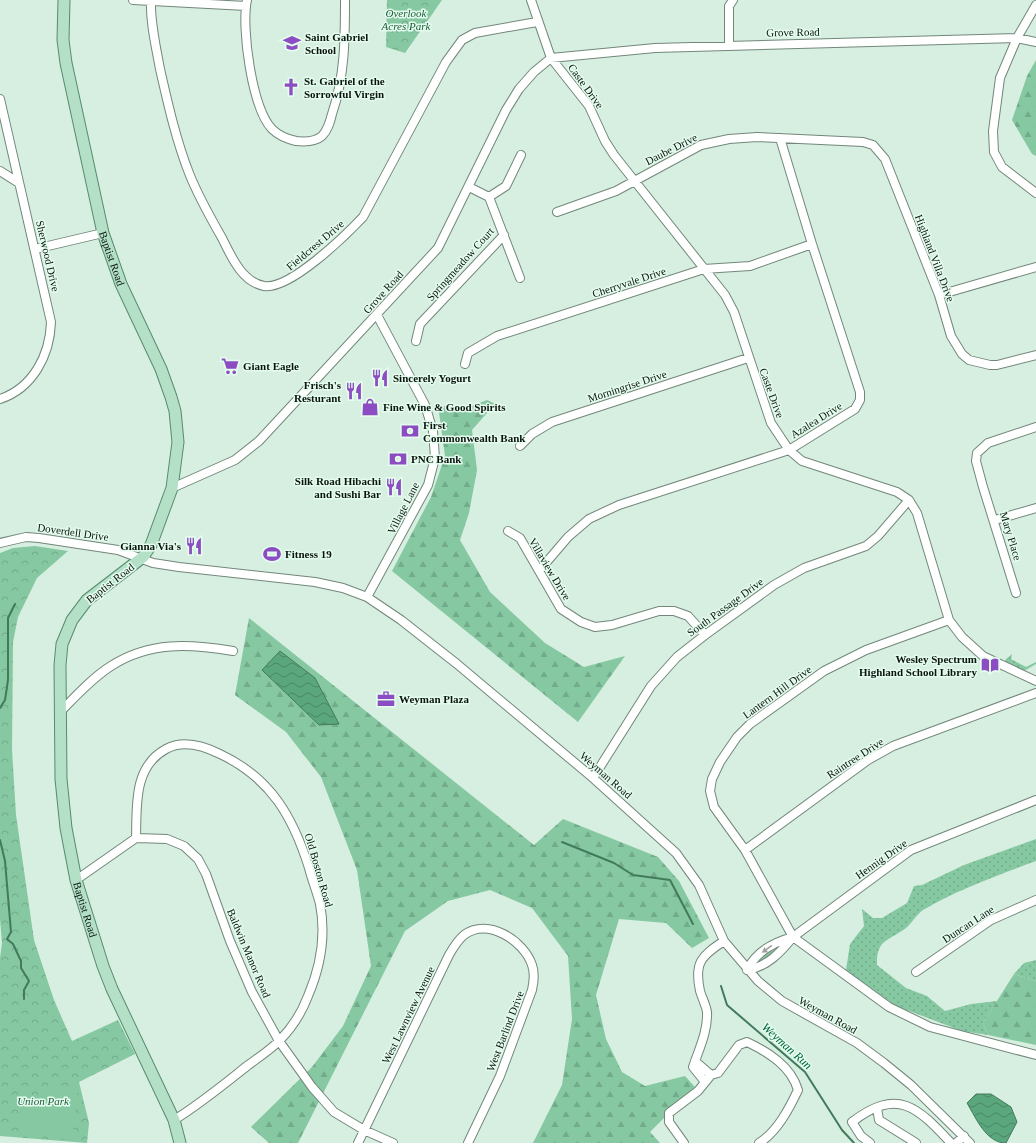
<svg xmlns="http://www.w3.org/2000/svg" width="1036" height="1143" font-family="Georgia,serif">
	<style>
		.grass { fill: url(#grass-dots) }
		.forest { fill: url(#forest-firs) }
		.park { fill: url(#park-crowns) }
		.garden { fill: #86c8a2 }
		.water { fill: url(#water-waves); stroke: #427b5c }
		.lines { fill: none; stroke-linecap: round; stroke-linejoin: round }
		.stream { stroke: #427b5c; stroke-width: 2 }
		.minor-casing { stroke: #72877a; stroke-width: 10 }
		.major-casing { stroke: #578b6e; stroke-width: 13 }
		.minor { stroke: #fff; stroke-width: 8 }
		.major { stroke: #b3e0c7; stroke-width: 11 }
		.oneway { fill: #9da19f }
		.labels { text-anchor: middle; stroke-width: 3; stroke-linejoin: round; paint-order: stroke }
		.park-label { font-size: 11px; font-style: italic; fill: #1e583b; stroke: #e4fced }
		.street-label { font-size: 11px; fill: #0b130e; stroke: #e4fced }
		.poi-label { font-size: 11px; font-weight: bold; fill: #0b130e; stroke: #e4fced; text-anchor: start }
		.water-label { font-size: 12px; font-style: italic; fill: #00643d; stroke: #e4fced }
	</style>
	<defs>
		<pattern id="grass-dots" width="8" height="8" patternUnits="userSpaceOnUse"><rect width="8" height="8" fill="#86c8a2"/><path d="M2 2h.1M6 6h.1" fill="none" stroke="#72ab8a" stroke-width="1.8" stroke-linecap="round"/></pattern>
		<pattern id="forest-firs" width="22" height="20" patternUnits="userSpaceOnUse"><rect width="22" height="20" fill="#86c8a2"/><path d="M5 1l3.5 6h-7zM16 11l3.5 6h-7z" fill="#72ab8a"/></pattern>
		<pattern id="park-crowns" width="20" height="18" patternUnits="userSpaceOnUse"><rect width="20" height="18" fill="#86c8a2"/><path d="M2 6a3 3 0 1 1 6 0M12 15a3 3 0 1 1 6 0" fill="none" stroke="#72ab8a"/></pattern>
		<pattern id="water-waves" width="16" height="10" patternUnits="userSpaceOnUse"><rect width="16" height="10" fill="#5aa77d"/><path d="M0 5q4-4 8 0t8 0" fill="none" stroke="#498765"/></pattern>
	</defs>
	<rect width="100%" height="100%" fill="#d7efe0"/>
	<path class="grass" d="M1012,654L1011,659L1026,667L1036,662V664L1024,671L1006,663L1005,660Z
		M1036,839V861C1001,874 954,891 923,910C916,915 912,923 906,928C889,941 876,939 877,965L906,988L927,996L945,1011L971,1004L997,1001L983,1023L988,1035L962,1031L896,1006L846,970L850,944L864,926L862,909L873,918H882L907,903L914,886L922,885L964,865Z
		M1036,960V981L1014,974L1024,963Z"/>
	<path class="forest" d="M1036,60V156L1032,154L1012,120L1027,76Z
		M487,400L495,404L472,430L477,470L469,513L460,540L490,592L545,643L584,667L625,656L578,722L392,571L431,497L445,456L438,405L461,410Z
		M249,618L534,845L563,819L658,857L679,881L709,938L692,948L666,923L619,919L596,995L606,1039L622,1072L645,1086L685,1076L695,1087L650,1132L660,1143H533L562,1085L572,1019L568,956L532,908L490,890L448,901L405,931L298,1143H269L251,1127L312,1067L343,1026L371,966L357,870L321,777L286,732L235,695Z
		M1014,974L1036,981V1045L988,1035L983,1023Z"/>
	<path class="park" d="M387,0H442L405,53L386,47Z
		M35,546L68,551L37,578L18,617L13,642L12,750L16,815L34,940L54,1000L72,1041L118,1020L135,1054L79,1082L89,1123L87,1143L0,1136V958L2,943L0,919V553L13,548Z"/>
	<path class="garden" d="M777,944L781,947L759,964L756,963V960Z
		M61,1086L78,1087L72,1141L17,1127C28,1104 33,1091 61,1086Z"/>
	<path class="water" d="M280,651L315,678L339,724L319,725L262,670Z
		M976,1094H991L1011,1107L1017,1122L1006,1143C986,1143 976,1118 967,1103Z"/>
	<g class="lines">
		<path class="stream" d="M0,708L5,700L8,680V618L15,604
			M0,840L5,861L11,932L7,939L13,944L21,961V968L29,981L24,990V999
			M562,842L614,863L633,875L670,880L693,924
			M721,986L727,1005L805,1072L842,1130L854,1143"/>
		<g class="minor-casing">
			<path id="minor" d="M133,0L246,6
				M151,0C150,22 156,47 160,69C168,104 176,140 189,173C198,196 210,217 222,238C231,256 242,282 264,286C290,290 346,235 363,217L446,62L462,40L475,33L537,22
				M247,0C241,28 252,108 272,129C279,136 287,139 296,141C305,142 315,142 322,136C328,130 330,122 332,114C345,76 345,39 345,0
				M531,0L551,58L589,106L605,141L614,155L725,295L734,312L771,423L789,450L802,461L897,492L909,500L917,513L949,620L962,637L983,656L1036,681
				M1036,5L1017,38L1000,78L993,131L994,152L1002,167L1036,193
				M729,45V6L733,0
				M0,99L51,322C50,355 33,388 0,399
				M0,171L19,183
				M469,187L489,197L520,278
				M489,197L506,186L521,155
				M557,212L616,191L701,145L729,139L757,137L863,142L873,145L885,159L939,295L951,336L962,354L969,360L990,365H997L1036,355
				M35,249L103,233
				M939,295L1036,267
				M416,341L420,324L504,235
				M465,364L468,353L497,336L704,269L750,266L812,244
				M520,446L532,434L552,422L748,358
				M172,488L235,460L259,441L438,248L506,110L519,89L534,72L551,58L655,48L1017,38L1036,42
				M995,520L1036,508
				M508,531L520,538L561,609L581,622L595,627L612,625L659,611H674L688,616L705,635
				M0,543L26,537L39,538L118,550L153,563L179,567L315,582L343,588L367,597L401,620L457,664L593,778L676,853L699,885L724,941L758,981L782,1001L857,1043L884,1063L911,1085L970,1143
				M539,571L568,537L589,519L619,505L789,450L855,409L860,400V392L812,244L780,138
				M1016,593L983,487L976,461L977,453L988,443L1036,427
				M367,597L428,485L435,458L433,431L425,405L377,315
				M949,620L866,650L824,671L750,724L737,737L720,762L712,779L710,791L714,807L745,850L793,937L889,1007L930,1027L1036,1055
				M60,712C76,696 92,678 111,666C150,641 190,644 233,651
				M593,778L651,686L677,657L705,635L774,585L804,568L866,546L878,536L909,500
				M136,838C137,806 133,767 166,749C184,739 204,746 220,754C271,778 293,817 309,868C312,880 317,892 320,904C326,935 320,968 308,996C302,1012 291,1029 279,1041C270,1050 258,1058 247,1066C223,1085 200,1104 174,1120
				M745,850L868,760L893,746L1036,693
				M76,880L136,838L167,839L184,846L198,859L206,874L230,941L252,992L279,1041L312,1087L334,1112L364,1130L393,1143
				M747,970C767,967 781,952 793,937L911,850L1036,800
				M747,970C756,952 774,942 793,937
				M916,972L991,920L1036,900
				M695,1061L711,1075
				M705,1082L693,1067C699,1049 708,1031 707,1012C706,1005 702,998 700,991C694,963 701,956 724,941
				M877,1108L879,1120L916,1143
				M358,1143L449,955C453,948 458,940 464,935C488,917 524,941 532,965C535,973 534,981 532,990L500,1076L468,1143
				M684,1143L669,1122V1113L698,1091L711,1075L718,1073L739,1045L747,1042C768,1052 791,1066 798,1090C789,1109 777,1132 759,1143
				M870,1143L861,1136L852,1122C898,1087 917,1107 951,1143
				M956,1143L964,1136"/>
		</g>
		<g class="major-casing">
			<g id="major">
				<path id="s1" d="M64,0L63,40L66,63L103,233L121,284L161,369L171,397L175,411L178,442L172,488L151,545L143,557L87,600L72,620L62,644L60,665L61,779L66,828L76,880L103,966L112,989L174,1120L180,1143"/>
			</g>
		</g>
		<use href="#minor" class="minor"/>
		<use href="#major" class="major"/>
	</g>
	<defs><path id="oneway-solid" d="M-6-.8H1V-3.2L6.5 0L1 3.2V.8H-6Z"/></defs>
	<use class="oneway" href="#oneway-solid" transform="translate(767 949) rotate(144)"/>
	<defs>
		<g id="school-bare" transform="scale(1.38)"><path d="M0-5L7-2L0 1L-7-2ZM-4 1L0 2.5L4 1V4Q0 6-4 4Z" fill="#8c4dc3" stroke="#e4fced" stroke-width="2.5" paint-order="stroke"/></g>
		<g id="church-bare" transform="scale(1.38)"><path d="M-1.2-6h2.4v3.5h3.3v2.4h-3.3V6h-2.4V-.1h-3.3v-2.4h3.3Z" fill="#8c4dc3" stroke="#e4fced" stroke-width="2.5" paint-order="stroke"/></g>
		<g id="supermarket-bare" transform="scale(1.38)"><path d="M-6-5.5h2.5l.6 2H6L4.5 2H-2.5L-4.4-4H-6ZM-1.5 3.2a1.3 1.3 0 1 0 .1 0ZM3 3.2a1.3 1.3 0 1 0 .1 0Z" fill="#8c4dc3" stroke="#e4fced" stroke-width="2.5" paint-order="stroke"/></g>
		<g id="restaurant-bare" transform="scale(1.38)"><path d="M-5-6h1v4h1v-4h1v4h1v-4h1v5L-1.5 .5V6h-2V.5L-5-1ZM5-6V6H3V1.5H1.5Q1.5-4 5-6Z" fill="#8c4dc3" stroke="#e4fced" stroke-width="2.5" paint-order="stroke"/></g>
		<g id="shop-bare" transform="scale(1.38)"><path d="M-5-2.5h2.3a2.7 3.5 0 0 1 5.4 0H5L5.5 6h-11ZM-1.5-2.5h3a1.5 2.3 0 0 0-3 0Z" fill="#8c4dc3" stroke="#e4fced" stroke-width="2.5" paint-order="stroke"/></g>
		<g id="bank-bare" transform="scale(1.38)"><path d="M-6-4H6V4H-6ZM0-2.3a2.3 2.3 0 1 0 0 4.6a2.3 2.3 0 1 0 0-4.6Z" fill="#8c4dc3" stroke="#e4fced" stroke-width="2.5" paint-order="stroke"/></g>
		<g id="stadium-bare" transform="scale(1.38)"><path d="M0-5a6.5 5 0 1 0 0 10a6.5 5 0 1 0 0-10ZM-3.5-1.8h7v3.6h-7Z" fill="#8c4dc3" stroke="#e4fced" stroke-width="2.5" paint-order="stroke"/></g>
		<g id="library-bare" transform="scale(1.38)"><path d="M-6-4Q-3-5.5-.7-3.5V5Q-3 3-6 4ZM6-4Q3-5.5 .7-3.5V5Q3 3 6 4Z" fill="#8c4dc3" stroke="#e4fced" stroke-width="2.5" paint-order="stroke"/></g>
		<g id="office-bare" transform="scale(1.38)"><path d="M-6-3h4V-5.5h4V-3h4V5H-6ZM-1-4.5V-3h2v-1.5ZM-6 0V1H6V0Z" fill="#8c4dc3" stroke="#e4fced" stroke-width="2.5" paint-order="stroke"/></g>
	</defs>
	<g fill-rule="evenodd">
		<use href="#school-bare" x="292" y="43"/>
		<use href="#church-bare" x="291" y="87"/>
		<use href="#supermarket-bare" x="230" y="366"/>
		<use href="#restaurant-bare" x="380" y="378"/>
		<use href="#restaurant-bare" x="354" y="391"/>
		<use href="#shop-bare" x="370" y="407"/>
		<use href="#bank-bare" x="410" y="431"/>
		<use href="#bank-bare" x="398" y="459"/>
		<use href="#restaurant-bare" x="394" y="487"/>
		<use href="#restaurant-bare" x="194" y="546"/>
		<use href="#stadium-bare" x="272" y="554"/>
		<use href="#library-bare" x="990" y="665"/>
		<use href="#office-bare" x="386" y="699"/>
	</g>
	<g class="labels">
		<g class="park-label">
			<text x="406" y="17">Overlook<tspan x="406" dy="13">Acres Park</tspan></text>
			<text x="43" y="1105">Union Park</text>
		</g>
		<g class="street-label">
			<text transform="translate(793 32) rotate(-1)" y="4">Grove Road</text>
			<text transform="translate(586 86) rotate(54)" y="4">Caste Drive</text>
			<text transform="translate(671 149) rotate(-27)" y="4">Daube Drive</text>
			<text transform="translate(315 245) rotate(-40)" y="4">Fieldcrest Drive</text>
			<text transform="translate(48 256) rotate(77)" y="4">Sherwood Drive</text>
			<text dy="4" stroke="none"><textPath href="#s1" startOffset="264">Baptist Road</textPath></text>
			<text transform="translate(935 258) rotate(69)" y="4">Highland Villa Drive</text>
			<text transform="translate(460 264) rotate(-48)" y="4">Springmeadow Court</text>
			<text transform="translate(629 282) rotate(-18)" y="4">Cherryvale Drive</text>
			<text transform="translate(383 292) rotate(-48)" y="4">Grove Road</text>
			<text transform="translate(627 386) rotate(-18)" y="4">Morningrise Drive</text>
			<text transform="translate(772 393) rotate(70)" y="4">Caste Drive</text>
			<text transform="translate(816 420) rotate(-32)" y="4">Azalea Drive</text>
			<text transform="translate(403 508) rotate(-63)" y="4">Village Lane</text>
			<text transform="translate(73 532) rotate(8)" y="4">Doverdell Drive</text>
			<text transform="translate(1011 536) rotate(73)" y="4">Mary Place</text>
			<text transform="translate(550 569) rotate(59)" y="4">Villaview Drive</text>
			<text transform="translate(110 583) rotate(-38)" y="4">Baptist Road</text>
			<text transform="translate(725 607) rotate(-36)" y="4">South Passage Drive</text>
			<text transform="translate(777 692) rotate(-36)" y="4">Lantern Hill Drive</text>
			<text transform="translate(855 758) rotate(-33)" y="4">Raintree Drive</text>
			<text transform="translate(606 775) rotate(41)" y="4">Weyman Road</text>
			<text transform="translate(881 859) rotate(-35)" y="4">Hennig Drive</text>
			<text transform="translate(319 870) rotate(74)" y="4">Old Boston Road</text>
			<text dy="4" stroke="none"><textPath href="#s1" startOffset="972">Baptist Road</textPath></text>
			<text transform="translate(968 924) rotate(-33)" y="4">Duncan Lane</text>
			<text transform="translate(249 953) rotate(67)" y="4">Baldwin Manor Road</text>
			<text transform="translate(408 1015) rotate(-64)" y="4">West Lawnview Avenue</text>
			<text transform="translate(828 1015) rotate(29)" y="4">Weyman Road</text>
			<text transform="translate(505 1031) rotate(-69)" y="4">West Barlind Drive</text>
		</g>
		<g class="poi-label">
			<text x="305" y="41">Saint Gabriel<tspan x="305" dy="13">School</tspan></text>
			<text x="304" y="85">St. Gabriel of the<tspan x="304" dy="13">Sorrowful Virgin</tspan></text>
			<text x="243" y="370">Giant Eagle</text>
			<text x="393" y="382">Sincerely Yogurt</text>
			<text x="341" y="389" text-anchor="end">Frisch's<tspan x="341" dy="13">Resturant</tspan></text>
			<text x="383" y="411">Fine Wine &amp; Good Spirits</text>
			<text x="423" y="429">First<tspan x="423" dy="13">Commonwealth Bank</tspan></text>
			<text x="411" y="463">PNC Bank</text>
			<text x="381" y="485" text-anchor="end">Silk Road Hibachi<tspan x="381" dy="13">and Sushi Bar</tspan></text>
			<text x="181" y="550" text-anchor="end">Gianna Via's</text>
			<text x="285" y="558">Fitness 19</text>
			<text x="977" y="663" text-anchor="end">Wesley Spectrum<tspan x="977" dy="13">Highland School Library</tspan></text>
			<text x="399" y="703">Weyman Plaza</text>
		</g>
		<g class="water-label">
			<text transform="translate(787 1046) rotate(42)" y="4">Weyman Run</text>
		</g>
	</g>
</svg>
